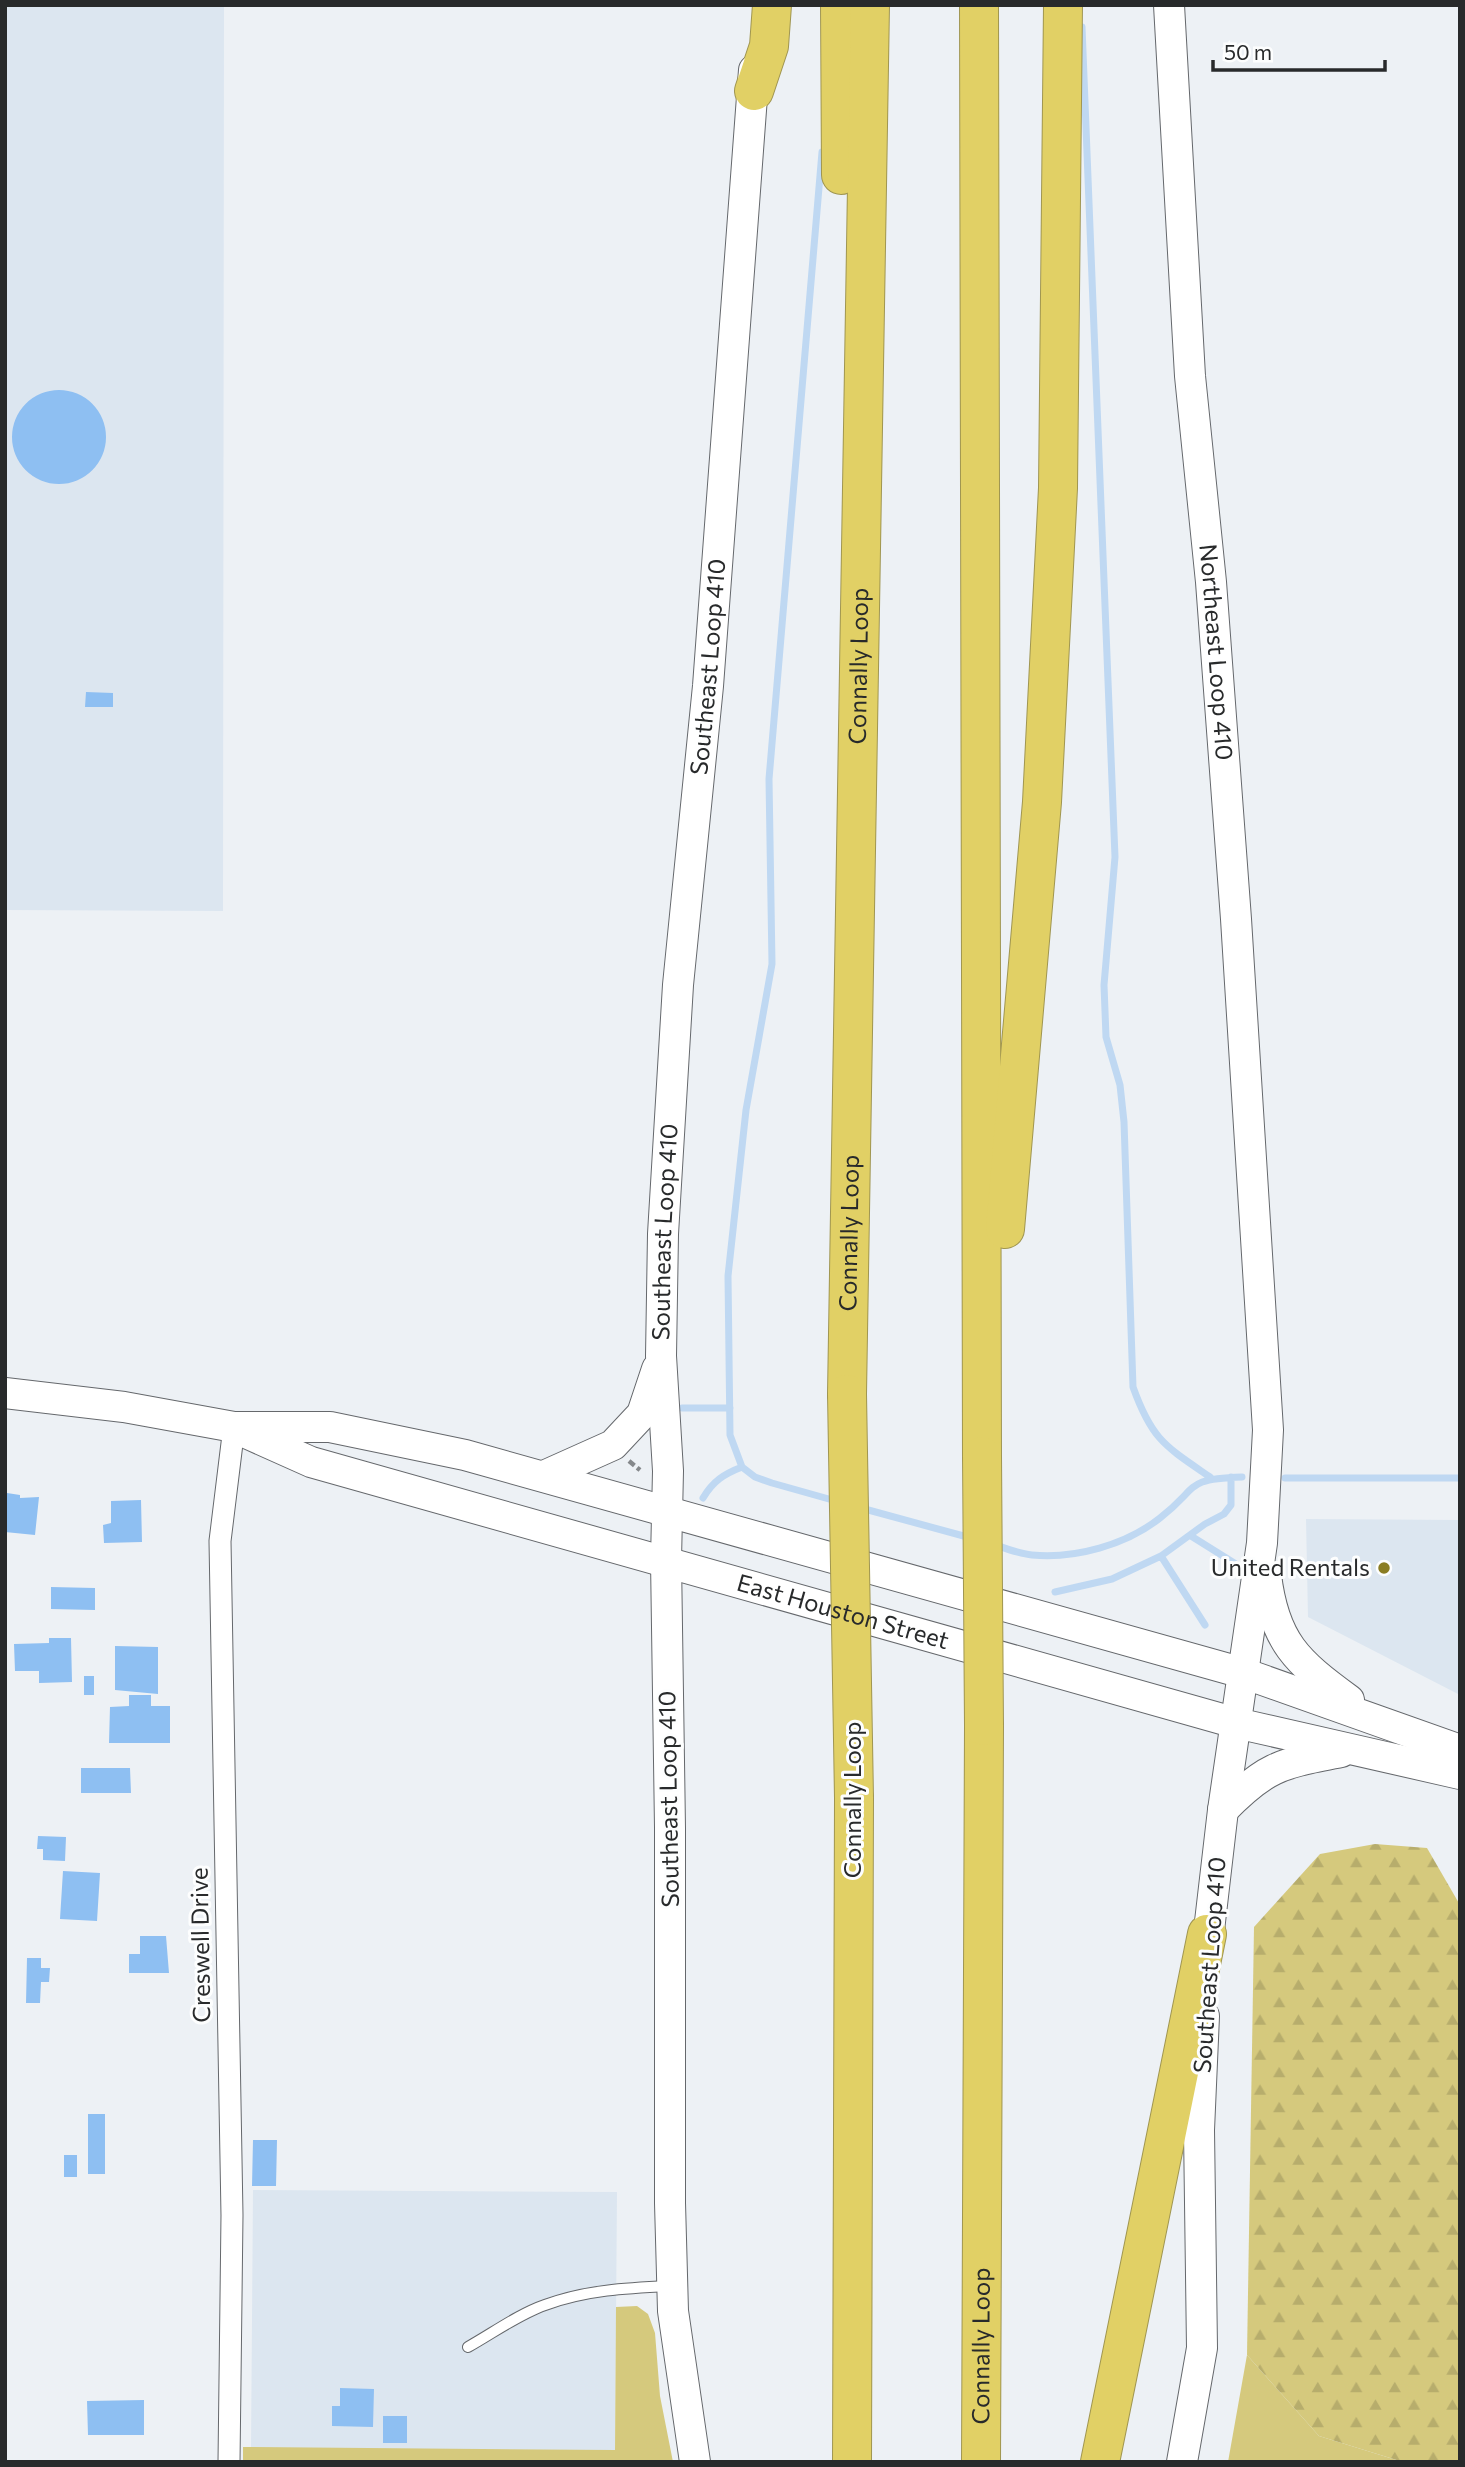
<svg xmlns="http://www.w3.org/2000/svg" width="1465" height="2467" font-family="Commissioner,sans-serif">
	<style>
		.built { fill: #dce6f0 }
		.green { fill: #d5c97d }
		.forest { fill: url(#forest-firs) }
		.lines { fill: none; stroke-linecap: round; stroke-linejoin: round }
		.stream { stroke: #bfd8f2; stroke-width: 7 }
		.building { fill: #8ebff2 }
		.lane-casing { stroke: #65686c; stroke-width: 12 }
		.street-casing { stroke: #65686c; stroke-width: 23 }
		.secondary-casing { stroke: #65686c; stroke-width: 32 }
		.highway-casing { stroke: #a09651; stroke-width: 40 }
		.path { stroke: #85888b; stroke-width: 4.5; stroke-dasharray: 7 3.5; stroke-linecap: butt }
		.lane { stroke: #fff; stroke-width: 10 }
		.street { stroke: #fff; stroke-width: 21 }
		.secondary { stroke: #fff; stroke-width: 30 }
		.highway { stroke: #e1d065; stroke-width: 38 }
		.highway-bridge-casing { stroke: #a09651; stroke-width: 40; stroke-linecap: butt }
		.highway-bridge { stroke: #e1d065; stroke-width: 38 }
		.poi-dot { fill: #8a7d23; stroke: #fdfefe; stroke-width: 2.5 }
		.labels { text-anchor: middle; stroke-width: 6; stroke-linejoin: round; paint-order: stroke }
		.street-label { font-size: 24px; fill: #282a2b; stroke: #fdfefe }
		.poi-label { font-size: 24px; fill: #282a2b; stroke: #fdfefe; text-anchor: end }
	</style>
	<defs>
		<pattern id="forest-firs" width="22" height="20" patternUnits="userSpaceOnUse" patternTransform="scale(1.75)"><rect width="22" height="20" fill="#d5c97d"/><path d="M5 1l3.5 6h-7zM16 11l3.5 6h-7z" fill="#b7ad6c"/></pattern>
	</defs>
	<rect width="100%" height="100%" fill="#edf1f5"/>
	<path class="built" d="M5,5H224L223,911L5,910Z
		M1306,1519L1460,1520V1695L1308,1617Z
		M253,2190L617,2192L615,2450L251,2449Z"/>
	<path class="green" d="M637,2306L648,2314L655,2333L660,2396L673,2462H243V2447L615,2450L616,2307Z
		M1247,2355L1319,2436L1403,2462H1228Z"/>
	<path class="forest" d="M1375,1844L1427,1848L1460,1905V2462H1403L1319,2436L1247,2355L1254,1927L1320,1854Z"/>
	<g class="lines">
		<path class="stream" d="M1082,27L1115,857L1104,985L1106,1037L1120,1085L1124,1122L1133,1387C1152,1440 1165,1446 1210,1477
			M822,152L769,779L772,964L746,1110L728,1276L730,1435L742,1467L755,1477L772,1483L836,1501
			M682,1408H730
			M1285,1478H1460
			M703,1498C713,1481 724,1474 742,1467
			M861,1508L971,1538
			M1191,1536L1239,1566
			M996,1545C1007,1549 1020,1554 1032,1555C1075,1559 1126,1545 1160,1518C1200,1487 1183,1479 1242,1477
			M1161,1556L1205,1625
			M1055,1592L1112,1579L1161,1556L1205,1524L1224,1514L1231,1505V1477"/>
	</g>
	<path class="building" d="M12 437a47 47 0 1 1 94 0a47 47 0 1 1-94 0Z
		M86,692L113,693V707H85Z
		M7,1493L20,1495V1498L39,1497L35,1535L5,1532Z
		M141,1500L142,1542L104,1543L103,1525L111,1523V1501Z
		M51,1587L95,1588V1610L51,1609Z
		M49,1638H71L72,1682L39,1683V1671H15L14,1644L49,1643Z
		M115,1646L158,1647V1694L115,1690Z
		M84,1676H94V1695H84Z
		M129,1695H151V1706H170V1743H109L110,1707L129,1706Z
		M81,1768H130L131,1793H81Z
		M38,1836L66,1837L65,1861L43,1860V1849H37Z
		M63,1871L100,1873L97,1921L60,1919Z
		M140,1936H166L169,1973H129V1954H140Z
		M27,1958H41V1968H50L49,1982H41L40,2003H26Z
		M88,2114H105V2174H88Z
		M253,2140H277L276,2186H252Z
		M64,2155H77V2177H64Z
		M340,2388L374,2389L373,2427L332,2426V2406H340Z
		M144,2400V2435H88L87,2401Z
		M383,2416H407V2443H383Z"/>
	<g class="lines">
		<g class="lane-casing">
			<path id="lane" d="M468,2347C493,2333 519,2314 545,2305C586,2290 627,2288 669,2286"/>
		</g>
		<g class="street-casing">
			<path id="street" d="M229,2462L232,2215L220,1541L234,1427"/>
		</g>
		<g class="secondary-casing">
			<g id="secondary">
				<path id="s1" d="M1169,5L1190,376L1211,582L1236,919L1268,1430L1262,1543L1223,1810L1206,1956"/>
				<path d="M5,1393L124,1407L234,1427H330L465,1455L1243,1673L1460,1750"/>
				<path id="s2" d="M244,1432L311,1462L1236,1723L1460,1774"/>
				<path d="M546,1475L613,1445L642,1414L657,1369"/>
				<path d="M1266,1575C1274,1642 1297,1662 1349,1700"/>
				<path d="M1223,1810C1267,1765 1281,1764 1341,1752"/>
				<path id="s3" d="M695,2462L673,2311L670,2203V1828L666,1560L668,1471L661,1356L663,1234L678,985L708,686L754,70"/>
				<path d="M1182,2462L1202,2348L1199,2130L1204,2016"/>
			</g>
		</g>
		<g class="highway-casing">
			<g id="highway">
				<path d="M840,5L841,175"/>
				<path d="M979,5L982,1456"/>
				<path d="M754,91L769,46L772,5"/>
				<path d="M1005,1229L1042,802L1058,488L1063,5"/>
				<path id="s4" d="M847,1394L870,5"/>
				<path d="M852,2462L854,1798"/>
				<path id="s5" d="M981,2462L984,1726"/>
				<path d="M1100,2462L1207,1934"/>
			</g>
		</g>
		<path class="path" d="M629,1461L640,1470"/>
		<use href="#lane" class="lane"/>
		<use href="#street" class="street"/>
		<use href="#secondary" class="secondary"/>
		<use href="#highway" class="highway"/>
		<g class="highway-bridge-casing">
			<path id="highway-bridge" d="M847,1394L854,1798
				M982,1456L984,1726"/>
		</g>
		<use href="#highway-bridge" class="highway-bridge"/>
	</g>
	<circle class="poi-dot" cx="1384" cy="1568" r="7"/>
	<g class="labels">
		<g class="street-label">
			<text dy="8" stroke="none"><textPath href="#s1" startOffset="649">Northeast Loop 410</textPath></text>
			<text dy="8" stroke="none"><textPath href="#s4" startOffset="728">Connally Loop</textPath></text>
			<text dy="8" stroke="none"><textPath href="#s3" startOffset="1799">Southeast Loop 410</textPath></text>
			<text dy="8" stroke="none"><textPath href="#s3" startOffset="1232">Southeast Loop 410</textPath></text>
			<text dy="8" stroke="none"><textPath href="#s4" startOffset="161">Connally Loop</textPath></text>
			<text dy="8" stroke="none"><textPath href="#s2" startOffset="626">East Houston Street</textPath></text>
			<text transform="translate(669 1799) rotate(-91)" y="8">Southeast Loop 410</text>
			<text transform="translate(853 1800) rotate(-90)" y="8">Connally Loop</text>
			<text transform="translate(201 1945) rotate(-91)" y="8">Creswell Drive</text>
			<text transform="translate(1210 1965) rotate(-86)" y="8">Southeast Loop 410</text>
			<text dy="8" stroke="none"><textPath href="#s5" startOffset="116">Connally Loop</textPath></text>
		</g>
		<g class="poi-label">
			<text x="1370" y="1576">United Rentals</text>
		</g>
	</g>
	<rect width="1465" height="2467" fill="none" stroke="#282a2b" stroke-width="14"/>
	<path d="M1213 60v10h172v-10" fill="none" stroke="#282a2b" stroke-width="3.5"/>
	<text x="1224" y="60" font-size="21" fill="#282a2b" stroke="#fdfefe" stroke-width="5" paint-order="stroke">50 m</text>
</svg>
